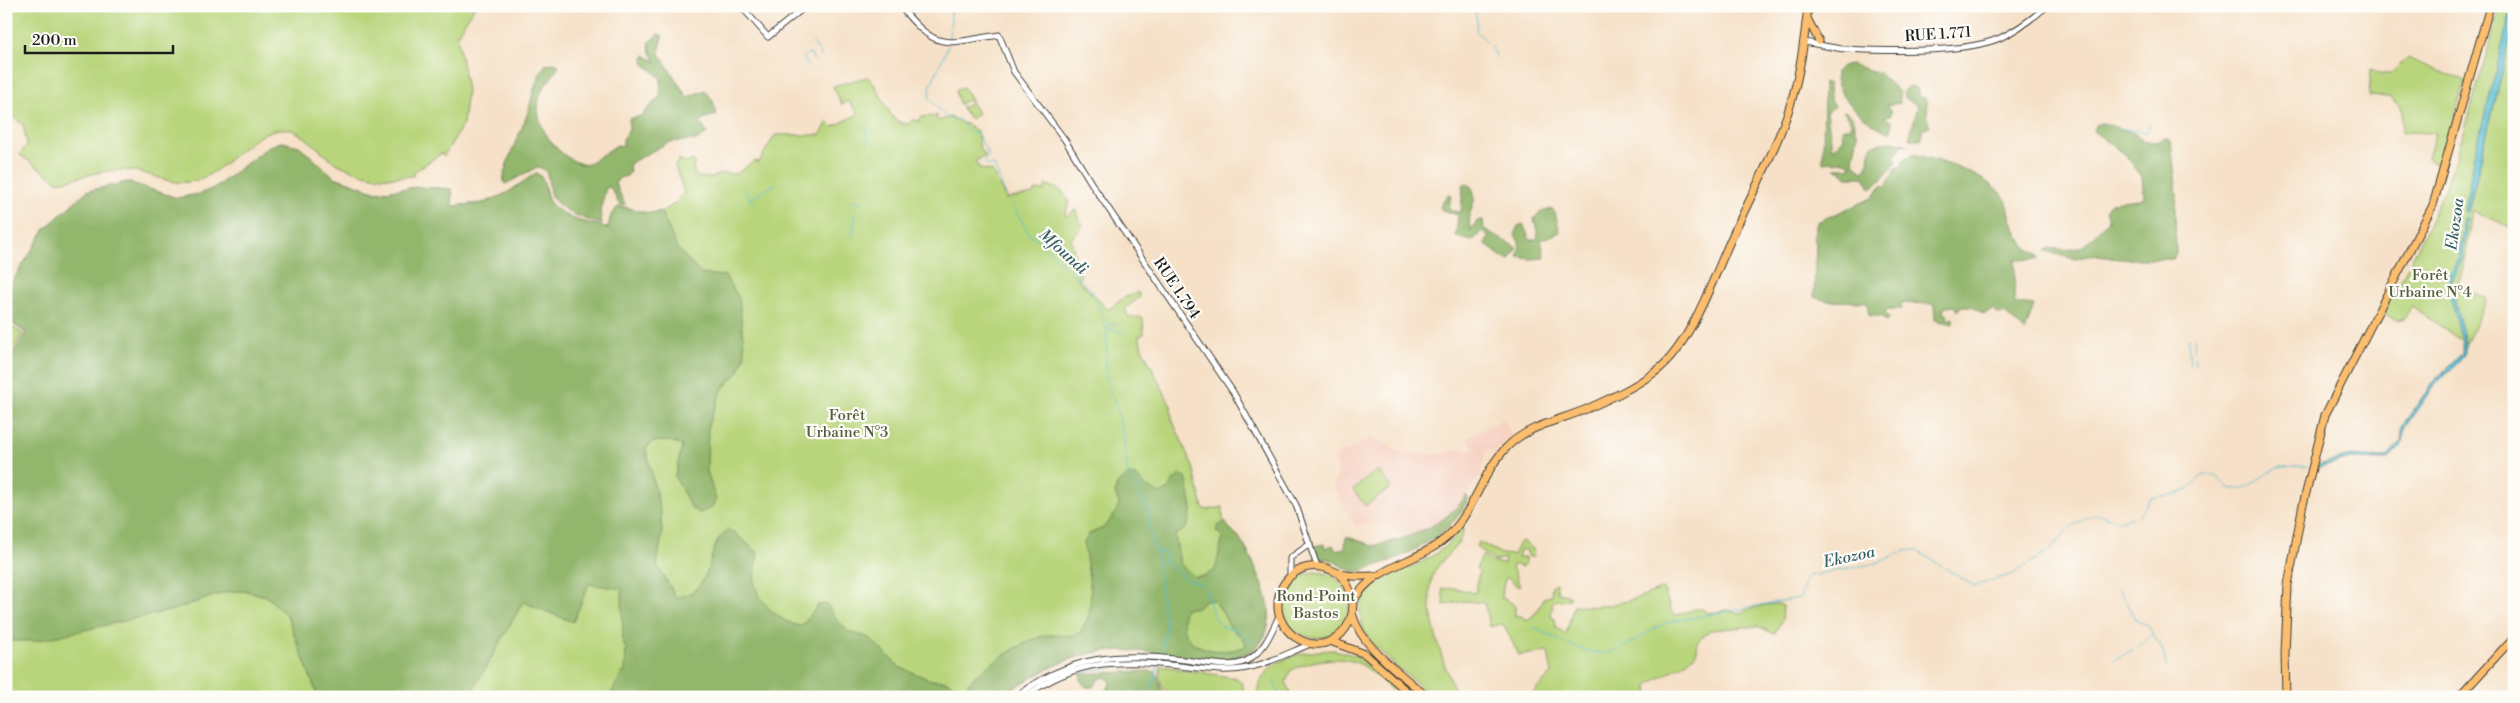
<svg xmlns="http://www.w3.org/2000/svg" width="2520" height="703" font-family="'Libre Bodoni',serif">
	<style>
		.built { fill: #f6d2c3 }
		.green { fill: #b8d57c; stroke: #6a784c }
		.forest { fill: #92b66c; stroke: #576944; fill-rule: evenodd }
		.water { fill: #53bcd1; stroke: #386c76 }
		.lines { fill: none; stroke-linecap: round; stroke-linejoin: round }
		.stream { stroke: #53bcd1; stroke-width: 1 }
		.minor-casing { stroke: #3d3a36; stroke-width: 7 }
		.major-casing { stroke: #3d3a36; stroke-width: 9 }
		.minor { stroke: #fff; stroke-width: 5 }
		.major { stroke: #fbbe6e; stroke-width: 7 }
		.labels { text-anchor: middle; stroke-width: 4.5; stroke-linejoin: round; paint-order: stroke }
		.street-label { font-size: 15px; fill: #1c1c1c; stroke: #fdfcf7 }
		.park-label { font-size: 15px; fill: #535d3e; stroke: #fdfcf7 }
		.water-label { font-size: 16px; font-style: italic; fill: #325c64; stroke: #fdfcf7 }
	</style>
	<rect width="100%" height="100%" fill="#fdfcf7"/>
	<filter id="ink" filterUnits="userSpaceOnUse"><feTurbulence type="fractalNoise" baseFrequency=".02" numOctaves="2"/><feDisplacementMap in="SourceGraphic" scale="10" xChannelSelector="R" yChannelSelector="G"/><feConvolveMatrix kernelMatrix="1 2 1 2 8 2 1 2 1" color-interpolation-filters="sRGB"/></filter>
	<filter id="wash" filterUnits="userSpaceOnUse"><feTurbulence type="fractalNoise" baseFrequency=".0096" numOctaves="4" result="noise"/><feDisplacementMap in="SourceGraphic" scale="20" xChannelSelector="R" yChannelSelector="G"/><feGaussianBlur stdDeviation="1.12" result="paint"/><feColorMatrix in="noise" values="0 0 0 0 0 0 0 0 0 0 0 0 0 0 0 0 0 1.4 0 .05"/><feComposite in="paint" operator="in"/></filter>
	<g filter="url(#wash)">
		<rect width="100%" height="100%" fill="#f6e1c8"/>
		<path class="built" d="M1504,419L1512,437L1493,452L1488,449L1485,452L1481,473L1463,500L1451,514L1431,527L1405,536L1384,523L1355,525L1333,488L1338,474L1335,457L1372,437L1402,453L1440,454L1458,449L1476,450L1466,438Z"/>
		<path class="green" d="M6,6H87L91,9L93,6H475L457,35L467,90L463,124L444,156L442,153L414,172V176C381,178 371,179 340,165C322,157 303,126 280,129C248,132 222,178 189,182C171,185 152,174 134,171C110,167 83,177 59,182L20,155L27,144L23,124L6,113Z
			M2500,6H2512L2475,154L2464,211L2468,212L2514,24V229L2472,210L2465,262L2458,284L2487,299L2466,344L2412,306L2404,318L2398,320L2382,312L2385,303L2405,274L2444,191L2464,133Z
			M2407,58L2442,73L2462,78L2465,81L2440,167L2428,158L2435,133L2402,132V108L2389,97L2369,96L2371,69L2382,74H2391Z
			M867,77C883,88 886,125 908,124L912,120L919,121L921,117L938,116L936,119L938,121L950,117C960,122 968,124 977,131L980,148L986,156L975,161L980,169L992,171L1006,199L1033,194L1036,190L1044,191L1046,184L1062,191L1069,202L1065,215L1067,216L1075,210L1083,225C1070,246 1068,228 1075,256L1069,262L1080,270V277L1077,278C1086,290 1098,296 1105,308L1109,309L1124,298L1138,292L1140,297L1127,307L1125,309L1129,318L1140,317L1143,319L1144,334L1139,336L1142,348L1171,406L1172,419L1193,467L1203,508L1208,510L1223,507C1221,527 1229,525 1239,538C1251,553 1271,600 1269,619C1264,676 1194,656 1158,651C1139,649 1120,648 1101,651C1058,659 1034,678 997,697H6V363L26,333L6,319V292L45,229L87,191L128,182L177,198L200,194L216,187L268,147L281,142L299,146L334,177L377,192L418,187L452,189V206L484,203L507,193L536,173C548,178 543,195 551,204C571,223 585,221 608,228L611,215L618,207C631,206 633,211 644,213C659,217 677,205 684,192L675,166L679,159L686,163L693,160L695,163L693,168L696,177L711,178L722,173L736,174L754,161L759,162L775,135H820L828,122L833,127L858,114L849,101L842,105L833,86Z
			M963,87L971,100L965,101L960,105L955,91Z
			M971,101L978,113L971,119L961,107L967,106Z
			M6,323L23,334L6,358Z
			M1378,470L1391,487L1365,506L1353,489Z
			M1463,528C1465,544 1439,559 1433,575C1422,606 1444,668 1458,697H1432C1413,679 1382,657 1368,637C1363,631 1360,619 1360,611C1363,577 1404,573 1429,558C1442,550 1453,540 1463,528Z
			M1523,541L1533,549L1534,557H1529L1526,550L1521,549L1518,557H1525V565L1520,567L1516,564L1512,567L1520,586L1518,587L1508,578L1505,579L1501,597L1515,605V616H1521L1527,620L1536,613L1544,598L1551,596L1552,585L1556,583L1558,593L1570,596V599L1553,601L1551,617L1555,619L1556,627L1566,634L1574,605C1606,610 1633,600 1663,588L1672,612L1676,615L1699,608L1709,613L1728,610L1738,613L1764,605L1779,604L1783,606L1782,620L1774,634L1758,626L1710,630L1698,641C1697,646 1698,649 1696,653C1693,661 1658,678 1648,685L1649,697H1534L1533,693L1552,673L1548,652L1519,655L1503,624L1489,627L1485,603L1466,601L1444,605L1442,589L1454,588L1475,593L1479,572L1476,569L1483,555L1491,562L1504,564L1505,558L1494,561L1476,546L1479,542L1502,554L1513,555L1519,543Z
			M1283 605a33 33 0 1 1 66 0a33 33 0 1 1-66 0Z
			M1334,650L1357,656L1398,691L1395,694C1385,684 1375,673 1362,665C1342,654 1309,660 1290,671L1286,683L1292,697H1258C1258,658 1303,651 1334,650Z
			M1161,666L1237,678L1242,684L1246,697H1175L1162,687L1159,676Z"/>
		<path class="forest" d="M658,34L663,36L659,53L687,97L705,90L713,101L717,116H710L700,122L707,133L698,140L669,142L632,162L629,166L630,172L627,176L619,178L615,184L625,204L620,205C615,199 615,192 609,187L606,188L600,211L602,224C585,220 564,212 553,199C545,188 554,169 537,167L506,184L503,182C506,157 520,136 528,112C533,95 535,79 546,64L554,63L559,65C555,76 544,83 540,95C530,123 558,160 586,165L617,145L623,146V139L629,130V119L641,116L660,96L661,78L643,63L645,55L656,62L649,48L650,41Z
			M1850,64L1879,73L1899,92L1900,103L1887,105L1891,109V115L1884,117L1892,122L1891,133C1870,126 1833,96 1836,72L1842,66Z
			M1824,82L1829,84L1830,99L1834,104V107L1827,112L1832,149L1843,140L1842,129L1850,127L1852,123L1843,111C1854,114 1855,120 1855,130L1858,134L1853,160L1856,166L1863,171L1867,167L1872,145L1892,141L1906,144L1907,146L1903,144L1894,156L1897,159L1896,163L1873,188H1870L1864,177H1847L1844,173L1835,168H1849L1851,164L1841,161L1834,163L1833,161L1823,163Z
			M1909,86L1917,88L1919,97L1925,98C1930,107 1925,118 1930,126L1922,129V139H1909L1918,106L1904,97L1903,91Z
			M2102,123L2134,133L2144,142H2157L2165,138L2171,141L2177,196L2175,213L2176,253L2173,259H2119L2091,255L2075,259L2045,251L2049,248C2089,253 2083,244 2109,220L2106,209L2111,202L2139,199L2144,197L2142,177L2125,154L2093,131L2095,125Z
			M281,142L299,146L334,177L377,192L418,187L452,189V206L484,203L507,193L536,173C548,178 543,195 551,204C571,223 585,221 608,228L611,215L618,207C634,206 645,217 661,211L677,248L701,274L725,276L739,298L745,355L738,373L723,388L708,425L707,471L716,500L711,508L700,513L692,509L675,477L682,446C673,440 663,441 652,442L646,449L661,515L662,535L657,565L676,597C707,594 707,566 717,542C719,538 724,534 727,530L734,532L758,553C756,564 752,581 757,592C766,609 784,624 802,626L818,605L827,604L835,618L849,632L870,638L899,667L931,680L945,681L964,689C968,686 969,681 973,678C992,662 1016,646 1039,637C1053,632 1066,639 1080,633L1089,616L1091,593L1084,543L1089,534L1103,528L1116,513L1119,503L1115,493L1117,484L1129,475L1136,476L1147,487L1160,494L1169,489L1173,481L1180,475L1186,477L1192,509L1187,528L1175,535L1180,564L1195,577L1204,576L1215,570L1223,537L1216,531L1218,526L1225,522L1233,533L1239,537C1254,566 1286,614 1258,645C1250,654 1237,658 1224,659C1184,661 1145,647 1104,651C1063,656 1032,678 997,697H609L622,673L625,672L626,647L623,645L622,589L589,584L573,622L523,602L469,697H318L287,616L266,596L247,591L226,592L173,610L35,641H6V363L26,333L6,319V292L45,229L87,191L128,182L177,198L200,194L216,187L268,147ZM1204,600H1212C1223,608 1224,620 1232,629C1237,635 1243,636 1246,644L1243,647C1223,655 1184,651 1183,624C1183,618 1183,613 1185,608H1198Z
			M1913,154C1940,160 1991,176 2006,200C2008,204 2009,210 2010,215C2015,231 2022,248 2038,255L2039,259L2015,260L2014,303L2034,305L2025,331L2005,313L1998,314L1993,309L1983,314L1972,306H1961L1958,311L1955,306L1945,307L1943,312L1948,315L1947,320L1953,318V324L1935,320L1934,304L1900,303L1902,309H1889L1885,313L1890,318L1886,321L1882,316H1869L1867,302L1827,301L1814,297L1816,243L1813,238L1817,222L1872,198L1882,185L1885,187L1896,168L1902,166L1903,160Z
			M1465,183L1471,186C1478,200 1473,202 1470,213C1468,218 1470,226 1471,230L1477,221L1483,220L1484,229L1517,248L1510,260L1503,258L1485,244L1489,236L1482,232L1472,241L1456,237L1458,215L1442,210L1440,207L1448,194L1451,195L1449,209L1451,211L1461,212L1463,185Z
			M1552,209L1555,213L1560,232L1541,240L1545,258L1531,259L1518,257C1520,248 1521,242 1514,234L1518,226L1523,224L1530,240H1536L1538,235L1534,218L1541,212Z
			M1466,495L1468,498C1453,539 1395,561 1356,572C1341,570 1333,555 1316,559L1314,546L1324,544L1325,548L1333,545L1335,550L1345,548L1346,537C1351,538 1367,543 1372,546C1406,539 1447,526 1466,495Z
			M1149,671L1156,672L1161,689L1172,697H1104L1111,681L1105,677L1099,679L1093,687H1086L1081,682V674Z"/>
		<path class="water" d="M2512,6L2514,24L2468,212L2464,211L2475,154Z
			M2464,219H2467L2463,258L2452,281L2453,293L2465,341V353L2459,362L2435,384L2405,427L2401,447L2390,458L2384,460L2350,459L2316,468L2317,465L2350,456L2384,458L2389,456L2401,442L2402,426L2433,382L2462,353V341L2448,289L2451,273L2459,257Z"/>
		<g class="lines">
			<path class="stream" d="M1474,6L1477,23L1476,31L1492,47L1496,56
				M949,40L951,20L950,6
				M813,43L822,57
				M949,44L931,84L929,98L947,118L959,120L971,133H977L989,156L984,161L987,165H994L1005,193L1030,235L1038,239L1069,271L1082,281L1091,290L1102,311L1107,334L1106,373L1109,389L1115,402L1123,434L1127,469L1148,510L1150,532L1158,560L1163,612L1166,625L1161,656
				M808,66L803,57L810,53L815,62
				M866,124L868,143
				M2119,128L2146,132L2150,125
				M743,188L757,209
				M750,199L775,184
				M852,200L864,203
				M2465,219L2466,211
				M852,236L856,216L852,215
				M1116,324L1108,325L1109,330H1117L1119,333L1125,331
				M2188,338L2190,365
				M2194,338L2195,365
				M2139,516L2150,499C2161,494 2174,497 2185,491C2196,485 2198,472 2213,475C2222,477 2225,490 2235,489C2251,489 2260,476 2273,470C2283,465 2297,467 2308,466
				M1155,553L1164,551L1165,562C1179,570 1182,581 1200,583L1206,590L1213,614L1221,627L1236,629L1250,641
				M2119,589L2136,619L2149,627L2164,654L2166,667
				M1534,628C1554,637 1593,660 1614,651C1634,643 1649,629 1669,622L1799,598C1805,591 1802,582 1808,576L1877,563L1905,551L1916,550L1974,586L2013,574L2050,550L2072,526L2091,516L2099,514L2118,521L2132,518
				M2114,660L2139,646L2152,635
				M1133,665L1157,667
				M1072,674L1127,665
				M1274,681L1278,691L1286,697
				M1033,697L1042,689
				M1148,697L1158,667"/>
		</g>
	</g>
	<g filter="url(#ink)">
		<g class="lines">
			<g class="minor-casing">
				<path id="minor" d="M741,6L768,37L806,6
					M900,6C938,53 944,43 999,35L1014,72L1065,140L1093,186L1233,392L1296,505L1317,566
					M1804,42C1817,44 1831,48 1845,49C1885,51 1964,54 2000,38C2017,30 2032,19 2047,6
					M1290,576V558L1310,544
					M1015,697C1072,655 1117,652 1185,660C1203,662 1229,669 1246,661C1264,652 1271,633 1279,616
					M1024,697C1079,658 1117,660 1180,666C1196,668 1213,671 1230,670C1260,669 1285,654 1313,643"/>
			</g>
			<g class="major-casing">
				<path id="major" d="M1807,18L1819,41
					M1338,573C1375,608 1336,664 1295,637C1285,630 1277,617 1278,604C1278,582 1298,563 1321,567C1330,568 1337,574 1346,575C1355,577 1364,576 1373,576
					M1354,600C1376,563 1421,563 1450,534C1475,509 1482,472 1507,447C1528,425 1562,420 1589,408C1611,398 1635,387 1655,372C1693,345 1717,266 1738,224C1756,187 1775,150 1788,112C1800,77 1804,42 1808,6
					M1353,616C1362,648 1402,674 1427,697
					M1330,641L1365,654L1413,697
					M2286,697L2285,654L2288,585L2302,509L2325,415L2433,205L2490,6
					M2459,697L2514,637"/>
			</g>
			<use href="#minor" class="minor"/>
			<use href="#major" class="major"/>
		</g>
	</g>
	<g class="labels">
		<g class="street-label">
			<text transform="translate(1938 34) rotate(-4)" y="5">RUE 1.771</text>
			<text transform="translate(1177 288) rotate(56)" y="5">RUE 1.794</text>
		</g>
		<g class="park-label">
			<text x="2430" y="280">Forêt<tspan x="2430" dy="17">Urbaine N°4</tspan></text>
			<text x="847" y="420">Forêt<tspan x="847" dy="17">Urbaine N°3</tspan></text>
			<text x="1316" y="601">Rond-Point<tspan x="1316" dy="17">Bastos</tspan></text>
		</g>
		<g class="water-label">
			<text transform="translate(2454 224) rotate(-82)" y="6">Ekozoa</text>
			<text transform="translate(1064 251) rotate(42)" y="6">Mfoundi</text>
			<text transform="translate(1849 556) rotate(-12)" y="6">Ekozoa</text>
		</g>
	</g>
	<rect width="2520" height="703" fill="none" stroke="#fdfcf7" stroke-width="25"/>
	<path d="M25 45v8h148v-8" fill="none" stroke="#1c1c1c" stroke-width="2.5"/>
	<text x="32" y="45" font-size="15" fill="#1c1c1c" stroke="#fdfcf7" stroke-width="4" paint-order="stroke">200 m</text>
</svg>
